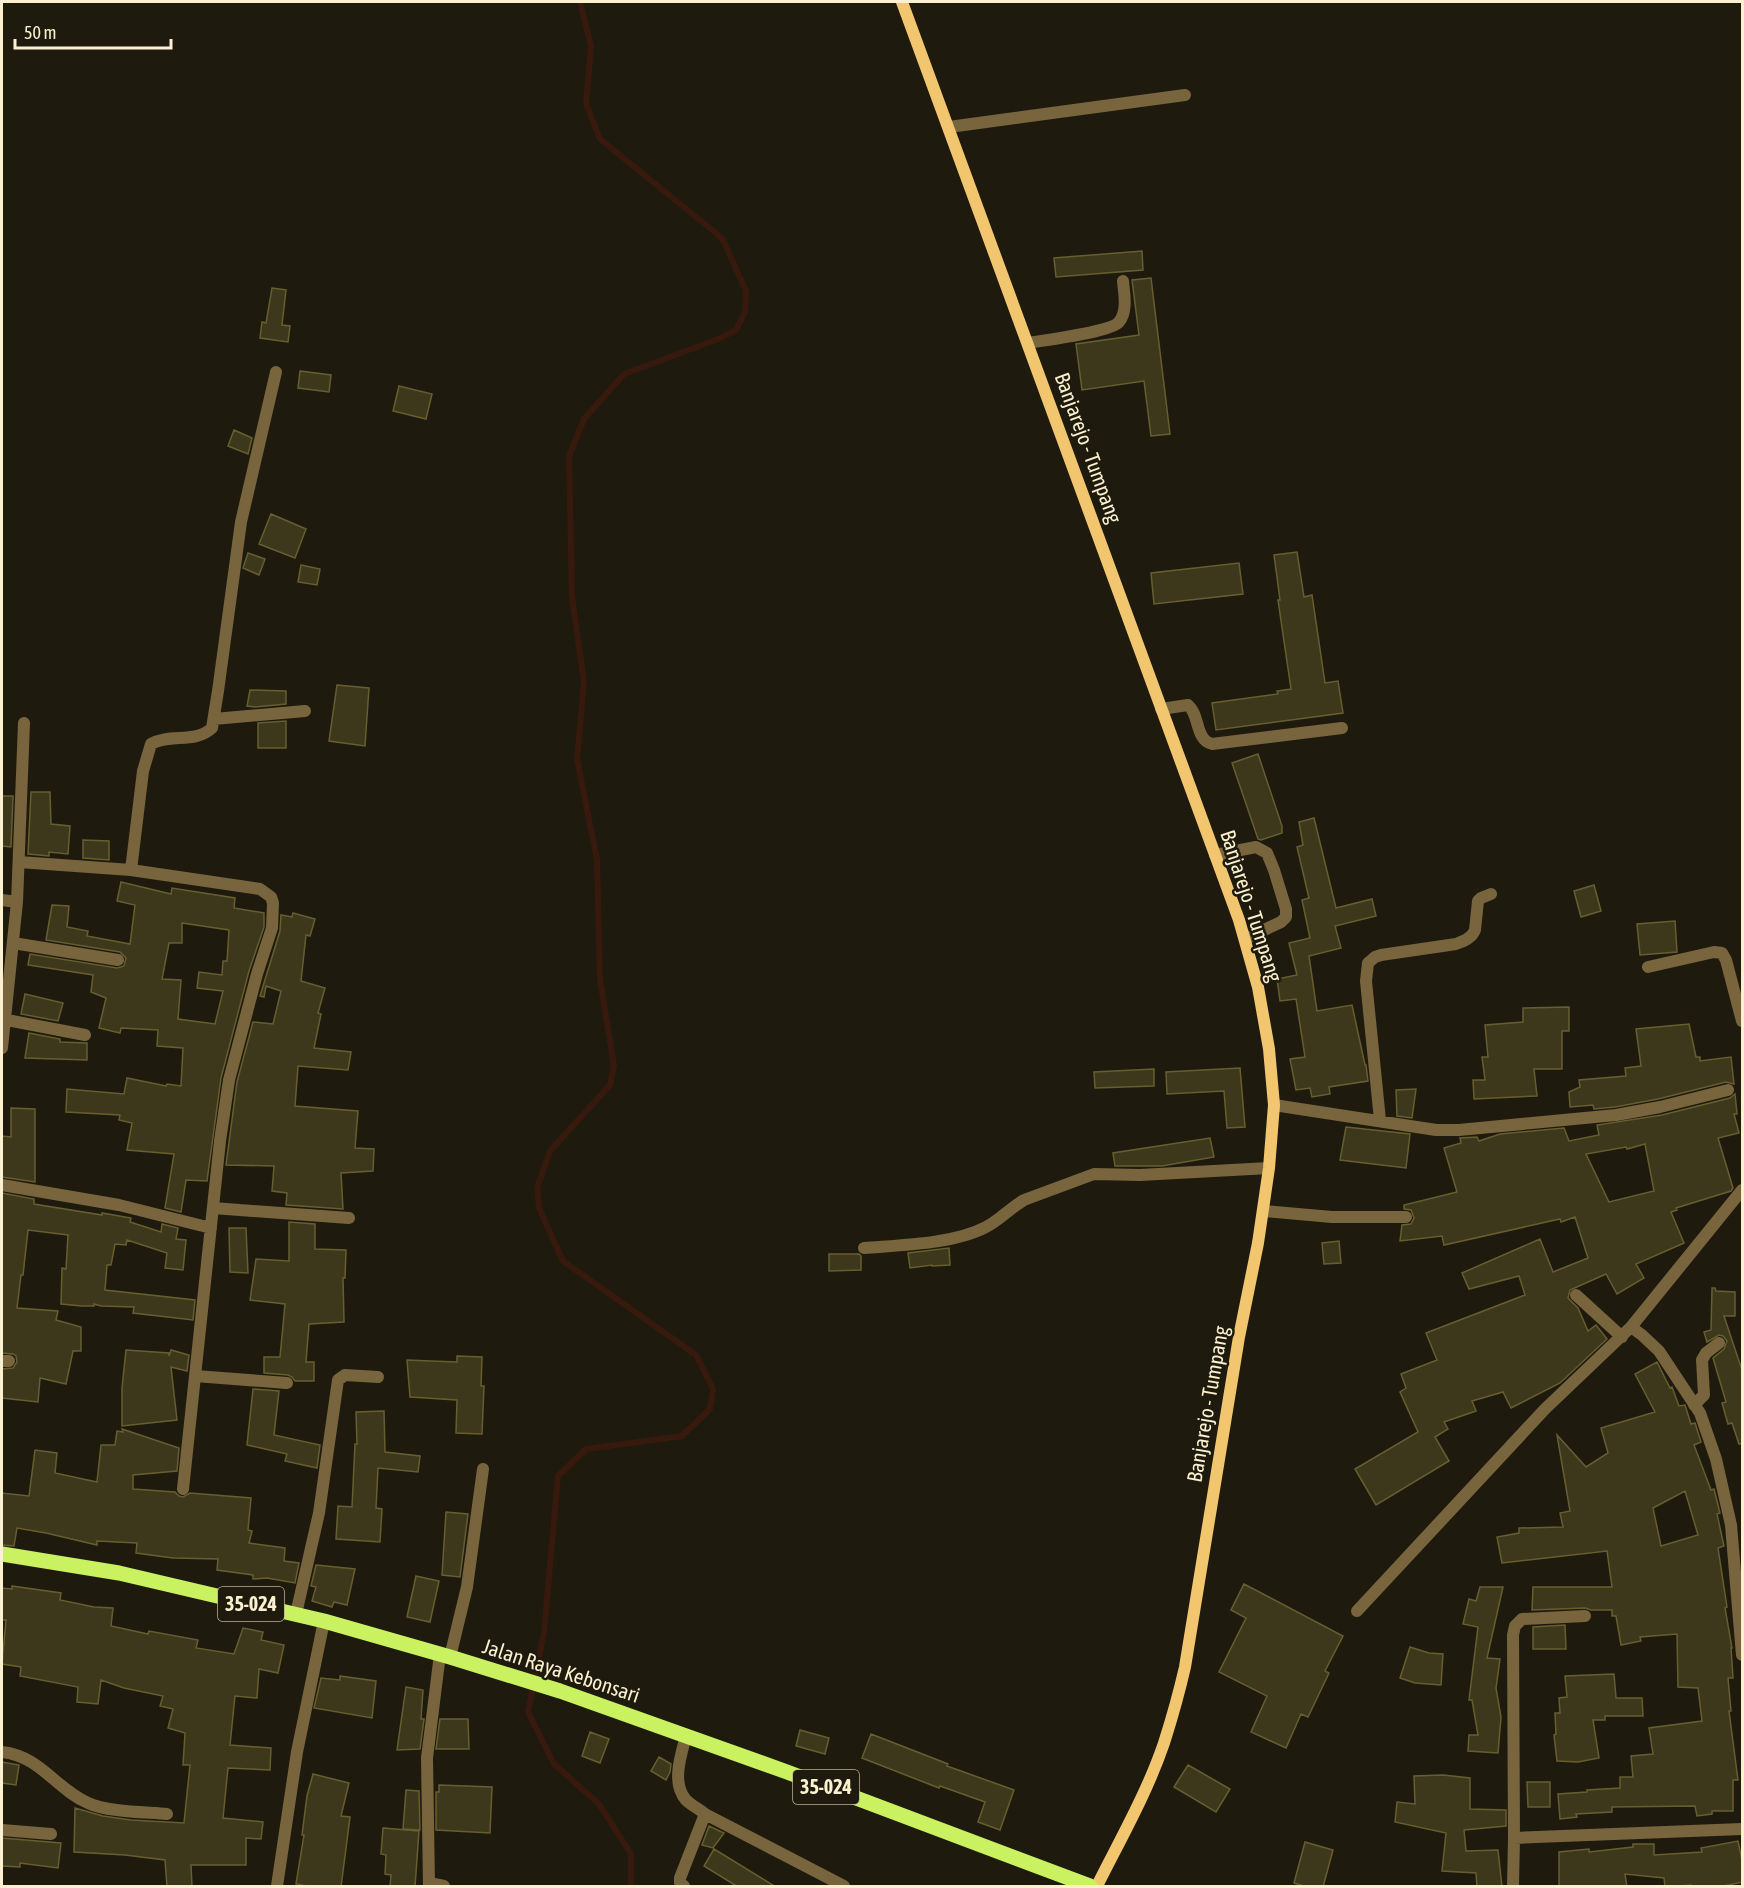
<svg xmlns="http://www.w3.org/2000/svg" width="1744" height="1888" font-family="'Asap Condensed',sans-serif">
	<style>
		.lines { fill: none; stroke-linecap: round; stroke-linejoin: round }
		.stream { stroke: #38190d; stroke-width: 6 }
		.building { fill: #3d381c; stroke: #675e30; stroke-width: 1.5; fill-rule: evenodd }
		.service { stroke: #79653d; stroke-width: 12 }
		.minor { stroke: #79653d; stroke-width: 12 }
		.secondary { stroke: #f2c66e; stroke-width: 12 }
		.primary { stroke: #caf15f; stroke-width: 15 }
		.labels { text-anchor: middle; stroke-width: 5; stroke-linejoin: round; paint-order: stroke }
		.shield { fill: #1e1b0e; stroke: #b9b095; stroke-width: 1.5 }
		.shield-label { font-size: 20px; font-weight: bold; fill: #fbf0cf }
		.street-label { font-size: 21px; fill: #fbf0cf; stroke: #1e1b0e }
	</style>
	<rect width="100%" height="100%" fill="#1e1b0e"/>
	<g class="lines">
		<path class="stream" d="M580,2L591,46L586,104L600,139L722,238L746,291L745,312L736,330L718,339L624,374L584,419L569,456L572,597L584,682L577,759L597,860L600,979L614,1066L610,1085L550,1151L537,1188L539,1208L563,1261L696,1355L713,1389L710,1409L682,1436L586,1449L558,1476L544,1632L528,1712L554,1764L599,1804L631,1854V1886"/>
	</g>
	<path class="building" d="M1142,251L1143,270L1056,277L1054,258Z
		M1151,278L1170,434L1151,436L1144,381L1082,390L1076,344L1139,335L1132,280Z
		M272,288L286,290L282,325L290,326L288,342L260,338L262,322L266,323Z
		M300,371L331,375L329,392L298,388Z
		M399,386L432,394L426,419L393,411Z
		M234,430L252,438L248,454L228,446Z
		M271,514L306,529L295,558L259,544Z
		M1297,552L1304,597L1312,595L1325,683L1338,681L1343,713L1216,730L1212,703L1278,694L1277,691L1291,689L1278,600H1280L1274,555Z
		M248,553L265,559L259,575L243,568Z
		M1239,563L1243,594L1154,604L1151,573Z
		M301,565L320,569L317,585L298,582Z
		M337,685L369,688L365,746L329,741Z
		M250,690L286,691V704L255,707L247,706Z
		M286,721V748H258V723Z
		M1258,754L1282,826V833L1261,840L1258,839L1232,763Z
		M31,792H50L51,824L70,826L68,854L49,852V856L28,854Z
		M2,796H13L11,847L2,846Z
		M1314,818L1336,908L1372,899L1376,916L1335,926L1341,948L1309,956L1317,1011L1352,1005L1365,1065H1366L1368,1081L1329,1087L1330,1094L1312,1097L1310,1088L1296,1090L1290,1059L1305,1057L1296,999L1280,1001L1277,979L1297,975L1289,943L1310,938L1302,900L1309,898L1297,847L1303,845L1299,822Z
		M83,840L109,841V860L83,858Z
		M121,882L171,894L172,888L235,898L234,908L264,913V927L249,971L221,1078L207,1181L186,1180L181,1212L165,1208L174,1154L127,1150L132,1123L119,1120L120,1115L66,1112L67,1089L124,1094L127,1078L166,1086L167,1084L181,1086L183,1048L157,1046L158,1030L121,1028L120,1033L99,1028L106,998L91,992L93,975L28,965L30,954L117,968L124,966L126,958L120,952L46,940L52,905L69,906L67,927L88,931L87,936L130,944L135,905L117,901ZM182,923L229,930L227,961H223L222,975L199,972L197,988L223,991L215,1024L178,1019L181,980L162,979L169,943H182Z
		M1594,885L1601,911L1581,917L1574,891Z
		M293,913L315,919L310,936L306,935L301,981L325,988L318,1013L321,1014L314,1048L351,1052L348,1070L298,1066L295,1106L358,1111L355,1148L374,1149L373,1171L341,1173L343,1209L286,1205L287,1193L272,1191L274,1166L226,1165L237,1082L253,1022L273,1024L281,991L266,986L264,997L260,996L280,931L281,915L292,917Z
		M1675,921L1677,952L1640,955L1637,924Z
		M25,994L63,1003L58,1021L21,1014Z
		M1569,1007V1031H1562V1069H1534L1537,1096L1474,1099L1473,1080H1485L1482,1057H1488L1485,1025L1523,1022V1008Z
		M1689,1024L1696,1057H1700V1061L1731,1057L1734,1084L1726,1082L1658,1099L1615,1107L1594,1109L1593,1105L1570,1107L1569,1092L1580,1087L1579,1080L1626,1076L1625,1068L1641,1066L1636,1029Z
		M29,1033L60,1039V1042L87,1043V1060L25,1058Z
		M1240,1068L1245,1127L1227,1128L1224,1091L1167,1094L1166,1072Z
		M1154,1069V1086L1095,1088L1094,1072Z
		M1416,1089L1412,1118L1397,1116L1396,1090Z
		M1735,1094L1737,1114H1734L1739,1133L1718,1138L1733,1188L1731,1191L1676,1208L1677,1210L1671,1212L1684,1243L1636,1264L1644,1278L1617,1294L1606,1274L1570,1290L1568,1298L1578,1308L1588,1331L1596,1325L1607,1339L1560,1383L1511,1408L1503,1392L1472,1401L1476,1411L1444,1422L1448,1429L1435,1437L1449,1461L1376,1505L1355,1469L1418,1432L1400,1392L1406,1388L1401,1374L1437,1360L1426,1333L1525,1295L1519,1276L1469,1289L1462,1273L1540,1239L1553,1272L1588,1258L1575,1217L1561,1222L1560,1219L1444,1245L1442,1236L1400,1241L1402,1225L1411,1224L1414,1218L1411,1210L1404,1209V1205L1457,1192L1444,1148L1461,1143L1460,1138L1477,1137L1479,1141L1500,1134L1564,1128L1569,1141L1599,1135L1597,1125L1662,1115L1730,1098ZM1645,1144L1654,1191L1609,1202L1586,1154L1626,1147L1627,1149Z
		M11,1108L35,1109V1182L2,1177V1136L11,1137Z
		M1346,1127L1410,1134L1406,1168L1340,1160Z
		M1210,1138L1214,1157L1162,1166H1115L1113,1153Z
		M2,1193L34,1199V1204L102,1215V1213L131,1218L130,1222L161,1232L162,1224L178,1228L176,1239L186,1240L183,1270L165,1268L167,1253L127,1240L126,1245L115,1244L111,1265H107L105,1290L195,1300L193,1320L133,1313L134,1307L101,1306L94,1304V1306H82L61,1304L62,1268L66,1269L68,1235L28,1230L23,1275H21L17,1308L58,1311L56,1320L81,1327V1351H73L66,1384L40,1378L38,1402L2,1398V1369L13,1368L17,1362L16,1356L13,1354L2,1353Z
		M289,1222L315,1224V1249L346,1250L345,1278H343L344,1322L309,1324L306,1362H314V1381H295L292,1377L288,1375L264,1373V1357H280L285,1304L250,1300L256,1259L289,1261Z
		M229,1228H246L248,1273L230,1272Z
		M1339,1241L1341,1263L1324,1264L1322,1243Z
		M949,1248L950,1265L932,1266V1265L910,1268L908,1253Z
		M829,1254H859L861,1256V1270L829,1271Z
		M1712,1288H1715L1716,1291L1735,1292V1316H1724L1743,1373V1443L1739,1444L1732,1423L1728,1424L1722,1403L1726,1402L1713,1358L1724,1349L1727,1341L1723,1336L1719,1335L1707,1342L1704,1332L1711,1330Z
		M126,1350L169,1353V1356L171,1350L189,1355L187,1371L171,1367L177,1420L122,1426V1388Z
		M457,1356L482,1357L481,1386H484L482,1434L456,1433L457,1400L410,1397L407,1360L457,1362Z
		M1657,1362L1670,1388L1672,1387L1679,1406L1685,1405L1691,1424L1695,1423L1701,1442L1694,1445L1711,1490L1714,1489L1720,1513L1717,1514L1724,1546L1718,1548L1727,1607L1725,1608L1732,1648H1731L1733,1678H1728L1731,1711H1729L1738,1780H1733V1811H1712V1814L1697,1816L1695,1806L1612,1807V1812L1576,1814L1577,1817L1560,1819L1558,1794L1587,1792V1790L1620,1788V1777H1633L1631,1756L1653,1754L1649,1728L1702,1721L1698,1688L1678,1687L1677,1634L1640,1637L1641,1641L1621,1645L1616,1616H1612V1610H1591L1585,1608L1532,1610L1533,1587H1612L1607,1551L1502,1563L1497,1537L1519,1533V1528L1563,1527L1560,1513L1570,1511L1557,1435L1586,1467L1608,1453L1601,1428L1655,1412L1635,1374ZM1685,1491L1698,1535L1661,1546L1653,1508Z
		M253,1389L279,1391L274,1435L320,1445L317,1468L285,1461L287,1454L247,1445Z
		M384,1411L385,1452L420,1456L418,1472L378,1468L376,1508L382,1509L380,1542L336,1539L338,1506L352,1507L355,1444H357L356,1412Z
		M122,1429L179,1448L177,1471L133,1475V1489L175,1492L179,1496L183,1497L190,1493L251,1498L248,1530L252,1531L249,1543L285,1548L284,1561L299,1563L295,1583L267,1578L253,1579V1575L217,1570L218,1559L173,1558L136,1553L137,1543L97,1541V1545L46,1533L17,1528L14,1546L2,1545V1493L29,1496L35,1450L57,1453L55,1473L97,1482L101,1445H115L117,1431L123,1432Z
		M446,1512L468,1514L460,1577L442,1575Z
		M316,1565L355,1569L347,1605L334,1602L332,1607L312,1601L316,1587L311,1586Z
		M416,1576L439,1581L430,1622L407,1617Z
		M1244,1584L1343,1636L1325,1671L1329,1673L1308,1717L1301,1714L1286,1748L1251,1732L1267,1696L1219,1672L1246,1618L1231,1610Z
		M12,1586L61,1593L60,1600L94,1607L113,1608L111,1626L148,1634L149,1631L198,1640L196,1648L234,1654L243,1628L263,1632L261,1640L284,1645L278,1673L259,1669L257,1698L235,1696L230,1745L271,1748L270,1770L228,1768L223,1818L263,1822L261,1839L246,1838V1865H191L192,1887H167L165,1860L125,1855L74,1852L75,1808L103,1816L131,1820L184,1823L190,1765H183L185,1733L168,1728L173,1709L160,1706L163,1696L124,1688L101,1680L98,1704L77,1702L78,1687L20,1676L21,1667L2,1664L6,1620H2V1588L12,1589Z
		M1480,1587H1503L1487,1658L1500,1659L1496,1688L1501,1717L1498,1753L1468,1751L1469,1735H1478L1472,1700H1469L1478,1627L1463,1624L1469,1599L1476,1601Z
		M1565,1625L1566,1649H1533V1627Z
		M1410,1647L1429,1653L1443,1654L1441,1685L1415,1683L1400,1678Z
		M1614,1674L1616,1698H1642L1643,1716H1605V1720H1593L1599,1758L1578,1762L1557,1761L1554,1735L1556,1734L1555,1713H1560L1559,1698L1567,1697L1565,1676Z
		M340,1676L376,1681L372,1718L314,1708L321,1678L340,1680Z
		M406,1687L423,1690L421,1719H424L420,1749L397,1750Z
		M440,1719H468L469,1749H436Z
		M800,1730L829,1738L825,1754L796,1746Z
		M590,1732L609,1739L600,1763L582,1756Z
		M871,1734L948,1764L947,1766L1014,1790L1000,1830L978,1822L985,1802L940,1786L939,1788L862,1758Z
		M659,1757L671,1764L670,1772L666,1780L651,1771Z
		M2,1762L19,1765L16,1785L2,1783Z
		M1188,1765L1230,1789L1216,1812L1174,1787Z
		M313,1774L349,1783L341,1816L350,1817L341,1887H312L296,1884L304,1835H302L307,1796Z
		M1443,1775L1470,1778V1809L1506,1810V1826L1464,1830L1466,1851L1498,1850L1502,1887H1477L1476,1873L1442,1871L1446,1833L1395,1822L1397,1802L1415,1804L1414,1776Z
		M1527,1782H1550V1807H1528Z
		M439,1785L492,1787L490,1833L436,1830V1792H439Z
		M406,1790L419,1791L420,1830L403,1829Z
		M709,1826L724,1833L713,1848L702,1845Z
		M383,1828L419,1831L415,1887H390L391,1875L385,1874L386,1855L381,1854Z
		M2,1838L61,1843L58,1868L20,1863V1867L2,1866Z
		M1738,1841L1743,1865V1882L1719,1887H1692L1691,1885L1665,1887L1664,1878L1625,1874L1627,1887H1559V1852L1589,1849V1852L1633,1847V1844H1654V1855L1702,1852L1701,1848Z
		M1305,1842L1333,1850L1323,1887H1307L1294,1883Z
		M714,1849L776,1887H738L704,1866Z"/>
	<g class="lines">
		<path class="service" d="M949,127L1185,95
			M1028,343C1045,340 1111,332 1119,322C1128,311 1124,293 1123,281"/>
		<path class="minor" d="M1161,709L1188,705C1200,715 1195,740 1212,744L1342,728
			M214,719L305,711
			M1215,855L1256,847L1267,853L1274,870L1286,909V917L1281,922L1245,939
			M19,862L131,870L260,889L271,897L273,903L272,928L257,974L229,1080L220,1141L183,1489
			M131,870L143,771L151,744C170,733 195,744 212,728L218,691L241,522L276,372
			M2,900L17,902
			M13,943L118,960
			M1648,967L1714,952L1722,953L1726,960L1742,1021
			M2,1019L85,1035
			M2,1048L17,902L24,723
			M1274,1105L1436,1130H1459L1616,1115L1660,1107L1728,1090
			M1380,1120L1366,981L1368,963L1375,957L1381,955L1456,944C1464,941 1472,938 1475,930L1478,901L1481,898L1491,894
			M2,1185L119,1205L211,1228
			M213,1208L349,1218
			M1264,1211L1332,1217H1406
			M864,1248C900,1245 954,1244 986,1227C1000,1220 1010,1208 1024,1200L1094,1174L1140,1175L1269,1168
			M1576,1295L1622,1337
			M1631,1327L1742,1190
			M2,1361H9
			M195,1376L287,1383
			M1694,1405L1704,1395L1702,1360L1706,1353L1719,1343
			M1357,1611L1545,1409L1631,1327L1642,1335L1659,1351L1700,1413L1716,1459L1731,1525L1742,1655
			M296,1614L319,1513L338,1380L345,1375L378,1377
			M450,1657L467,1587L483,1469
			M2,1752C40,1756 56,1789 88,1803C107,1812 145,1812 167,1814
			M705,1814L844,1886
			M2,1830L51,1834
			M1514,1838L1513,1635L1515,1626L1522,1619L1585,1616
			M429,1883L444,1886
			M277,1886L297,1752L324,1621
			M429,1886L427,1758L440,1654
			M684,1886L680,1883V1878L705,1814C699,1809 691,1805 686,1800C671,1783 681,1755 686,1736
			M1513,1886L1514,1838L1742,1829"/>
		<path class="secondary" d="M902,2L1239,920L1258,987L1269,1049L1274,1105L1269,1168L1258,1243L1239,1337L1185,1667C1179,1693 1172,1718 1164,1743C1147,1793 1120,1840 1097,1886"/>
		<path class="primary" d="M2,1554L119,1573L324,1621L450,1657L560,1691L787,1772L1090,1886"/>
	</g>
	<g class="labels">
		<g class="shield">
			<rect x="218" y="1587" width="66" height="34" rx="4.5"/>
			<rect x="793" y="1770" width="66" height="34" rx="4.5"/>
		</g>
		<g class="shield-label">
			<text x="251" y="1611">35-024</text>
			<text x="826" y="1794">35-024</text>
		</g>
		<g class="street-label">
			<text transform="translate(1088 448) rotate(70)" y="7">Banjarejo - Tumpang</text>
			<text transform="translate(1251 906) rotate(72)" y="7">Banjarejo - Tumpang</text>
			<text transform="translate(1208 1404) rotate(-80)" y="7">Banjarejo - Tumpang</text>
			<text transform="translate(561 1671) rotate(18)" y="7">Jalan Raya Kebonsari</text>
		</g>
	</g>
	<rect width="1744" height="1888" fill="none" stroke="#fbf0cf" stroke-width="6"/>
	<path d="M15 39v9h156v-9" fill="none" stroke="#fbf0cf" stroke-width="3"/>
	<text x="24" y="39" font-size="18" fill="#fbf0cf" stroke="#1e1b0e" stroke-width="4.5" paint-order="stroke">50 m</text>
</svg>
